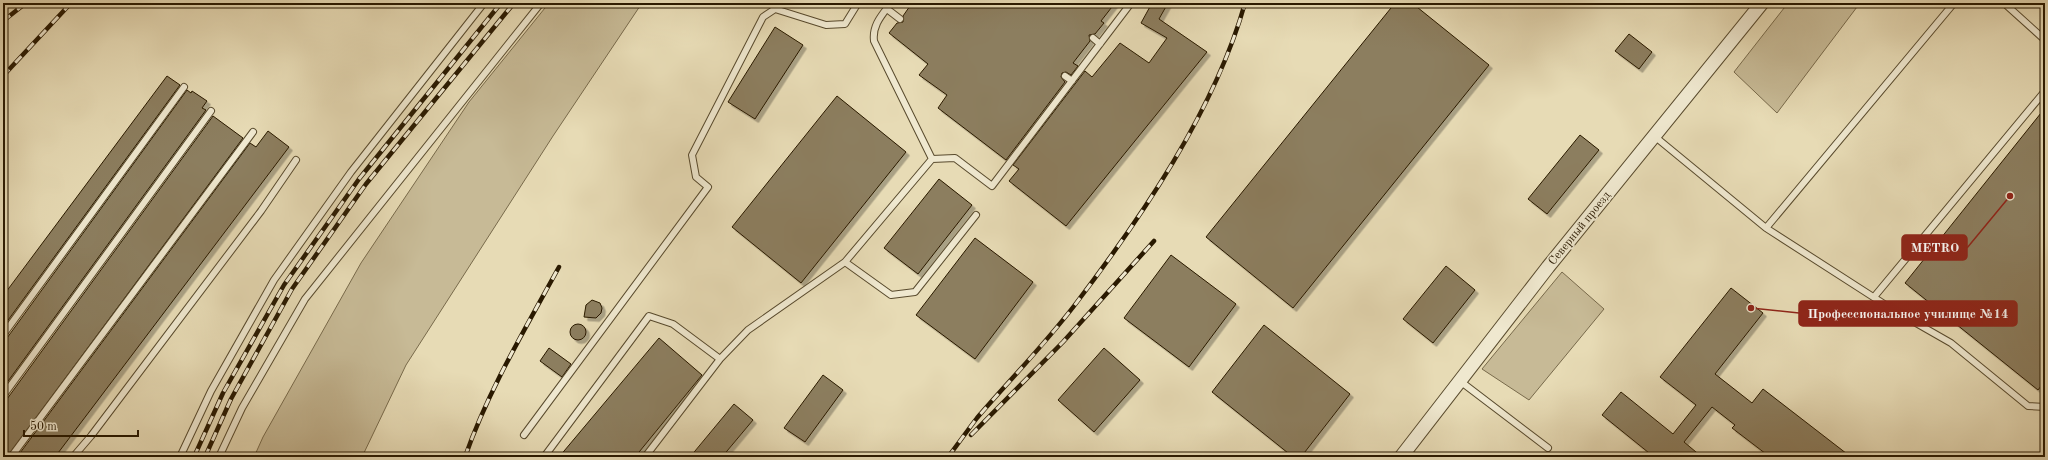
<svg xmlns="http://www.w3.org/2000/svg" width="2048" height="460" font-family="'Old Standard TT',serif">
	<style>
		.green { fill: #c7ba96; stroke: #786a4b }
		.building { fill: #8c7e5e; stroke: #291900; filter: url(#shadow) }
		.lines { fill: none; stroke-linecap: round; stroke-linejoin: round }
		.lane-casing { stroke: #584a2d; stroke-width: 8 }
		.street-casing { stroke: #584a2d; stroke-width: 15 }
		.lane { stroke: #efe8cf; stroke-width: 6 }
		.street { stroke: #efe8cf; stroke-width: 13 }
		.rail-casing { stroke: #291900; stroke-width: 4.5 }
		.rail { stroke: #efe8cf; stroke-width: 3; stroke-dasharray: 9; stroke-linecap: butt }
		.labels { text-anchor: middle; stroke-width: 3; stroke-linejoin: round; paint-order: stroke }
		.street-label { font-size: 12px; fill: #291900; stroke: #efe8cf }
		.leader { fill: none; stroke: #8f2418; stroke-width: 1.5 }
		.callout-dot { fill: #8f2418; stroke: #efe8cf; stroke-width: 1.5 }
		.callout { fill: #8f2418; stroke: #8f2418; stroke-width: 1.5 }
		.callout-label { font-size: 13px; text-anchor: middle; font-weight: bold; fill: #fff }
	</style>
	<defs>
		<filter id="shadow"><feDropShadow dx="3.5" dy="3.5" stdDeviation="0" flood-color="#0004"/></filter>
	</defs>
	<rect width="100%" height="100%" fill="#e7dbb5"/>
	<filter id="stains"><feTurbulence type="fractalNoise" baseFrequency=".005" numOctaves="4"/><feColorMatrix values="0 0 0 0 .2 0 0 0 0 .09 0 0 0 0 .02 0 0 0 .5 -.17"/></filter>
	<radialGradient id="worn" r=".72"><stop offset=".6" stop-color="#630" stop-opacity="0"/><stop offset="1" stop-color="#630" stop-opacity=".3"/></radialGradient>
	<path class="green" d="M549,3H642L553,136L406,365L362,457H254L263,437L361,263L469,102Z
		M1788,3H1860L1777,113L1734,72Z
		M1562,272L1604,309L1529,400L1482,369Z"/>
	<path class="building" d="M912,3H1115L1101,21L1104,23L1095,34L1089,35L1090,41L1073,63L1078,66L1071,75L1066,72L1062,73L1061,77L1065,82L1006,160L938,108L947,95L919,75L928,64L889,33L897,23L903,22V16Z
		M1152,3H1168L1159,19L1207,52L1066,226L1009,181L1019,169L1013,165L1085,71L1092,77L1120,43L1149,63L1167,38L1141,23Z
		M1395,3H1412L1489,65L1293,308L1206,237Z
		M775,27L803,45L755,119L728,102Z
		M1629,34L1652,52L1639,69L1615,51Z
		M167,76L180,85L3,327V296Z
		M187,90L191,93L192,91L207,101L202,108L206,110L3,388V339L7,338Z
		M837,96L906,152L801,283L732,227Z
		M2045,108V381L2038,390L1905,283Z
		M213,116L243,138L7,457H3V400L7,399Z
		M268,131L289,147L55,457H17L250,143L256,147Z
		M1580,135L1599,150L1547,214L1528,199Z
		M939,179L972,205L918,274L884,248Z
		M975,238L1033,282L975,359L916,315Z
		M1171,255L1236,304L1189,367L1124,318Z
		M1446,266L1475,290L1433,343L1403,319Z
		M1731,288L1763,313L1715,374L1752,403L1763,389L1851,457H1770L1732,428L1735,425L1712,407L1684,442L1702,457H1654L1602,415L1621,392L1673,434L1696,405L1660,377Z
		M592,300L600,303L602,308L601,313L596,318L584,317L586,305Z
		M570 332a8 8 0 1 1 16 0a8 8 0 1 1-16 0Z
		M1264,325L1350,394L1301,457H1293L1212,392Z
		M659,338L702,375L635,457H559Z
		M549,348L571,364L562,377L540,361Z
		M1104,348L1140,380L1094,432L1058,400Z
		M823,375L843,390L805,442L784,428Z
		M734,404L753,420L722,457H690Z"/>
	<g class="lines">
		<g class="lane-casing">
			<path id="lane" d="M891,3C882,15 872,25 874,41L932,159
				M2004,3L2045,40
				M887,9L900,19
				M1093,38L1100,44
				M1065,76L1072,81
				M1653,135L1766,228L1954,3
				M976,215L915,292L891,295L845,262L932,159L955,158L992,186L1131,3
				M1766,228L1895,311L1951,343L2028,406L2045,407
				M1874,297L2045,91
				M3,335L184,87
				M1460,381L1548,448
				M3,396L211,111
				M524,435L708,187L696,177L692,155L763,17L775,9L826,25L845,24L858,3
				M11,457L253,132
				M73,457L91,436L261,211L296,160
				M180,457L211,391L274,280L351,172L484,3
				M219,457L242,408L305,299L541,3
				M544,457L649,316L673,324L720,359
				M645,457L720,359L748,330L845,262"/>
		</g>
		<g class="street-casing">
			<path id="street" d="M1401,457L1548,267L1762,3"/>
		</g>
		<use href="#lane" class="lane"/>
		<use href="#street" class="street"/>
		<g class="rail-casing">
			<path id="rail" d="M3,21L26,3
				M3,76L71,3
				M971,435L1063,342L1154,241
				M194,457L223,393L284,285L359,179L501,3
				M205,457L231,399L292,289L366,184L514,3
				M465,457C488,391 525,329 559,267
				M948,457C958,444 967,431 977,418C1009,381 1044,345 1074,306C1141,218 1215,110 1245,3"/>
		</g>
		<use href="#rail" class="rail"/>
	</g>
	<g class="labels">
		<g class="street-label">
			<text transform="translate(1579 228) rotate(-51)" y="4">Северный проезд</text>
		</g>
	</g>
	<path class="leader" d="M2010 196L1967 248M1751 308L1799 313"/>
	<g class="callout-dot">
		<circle cx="2010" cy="196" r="4"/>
		<circle cx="1751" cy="308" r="4"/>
	</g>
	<g class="callout">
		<rect x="1902" y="235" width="65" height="25" rx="4"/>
		<rect x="1799" y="301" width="218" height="25" rx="4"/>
	</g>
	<g class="callout-label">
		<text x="1935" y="252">METRO</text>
		<text x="1908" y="318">Профессиональное училище №14</text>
	</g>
	<rect width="2048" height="460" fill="none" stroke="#e7dbb5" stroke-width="16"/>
	<rect x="4" y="4" width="2040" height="452" fill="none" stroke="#291900" stroke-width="2"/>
	<rect x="8" y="8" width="2032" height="444" fill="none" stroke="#291900"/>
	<path d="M24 430v6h114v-6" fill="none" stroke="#291900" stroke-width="2"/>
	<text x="30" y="430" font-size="12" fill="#291900" stroke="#efe8cf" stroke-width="3" paint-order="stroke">50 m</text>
	<rect width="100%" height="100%" filter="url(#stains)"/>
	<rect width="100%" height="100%" fill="url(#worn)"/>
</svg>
